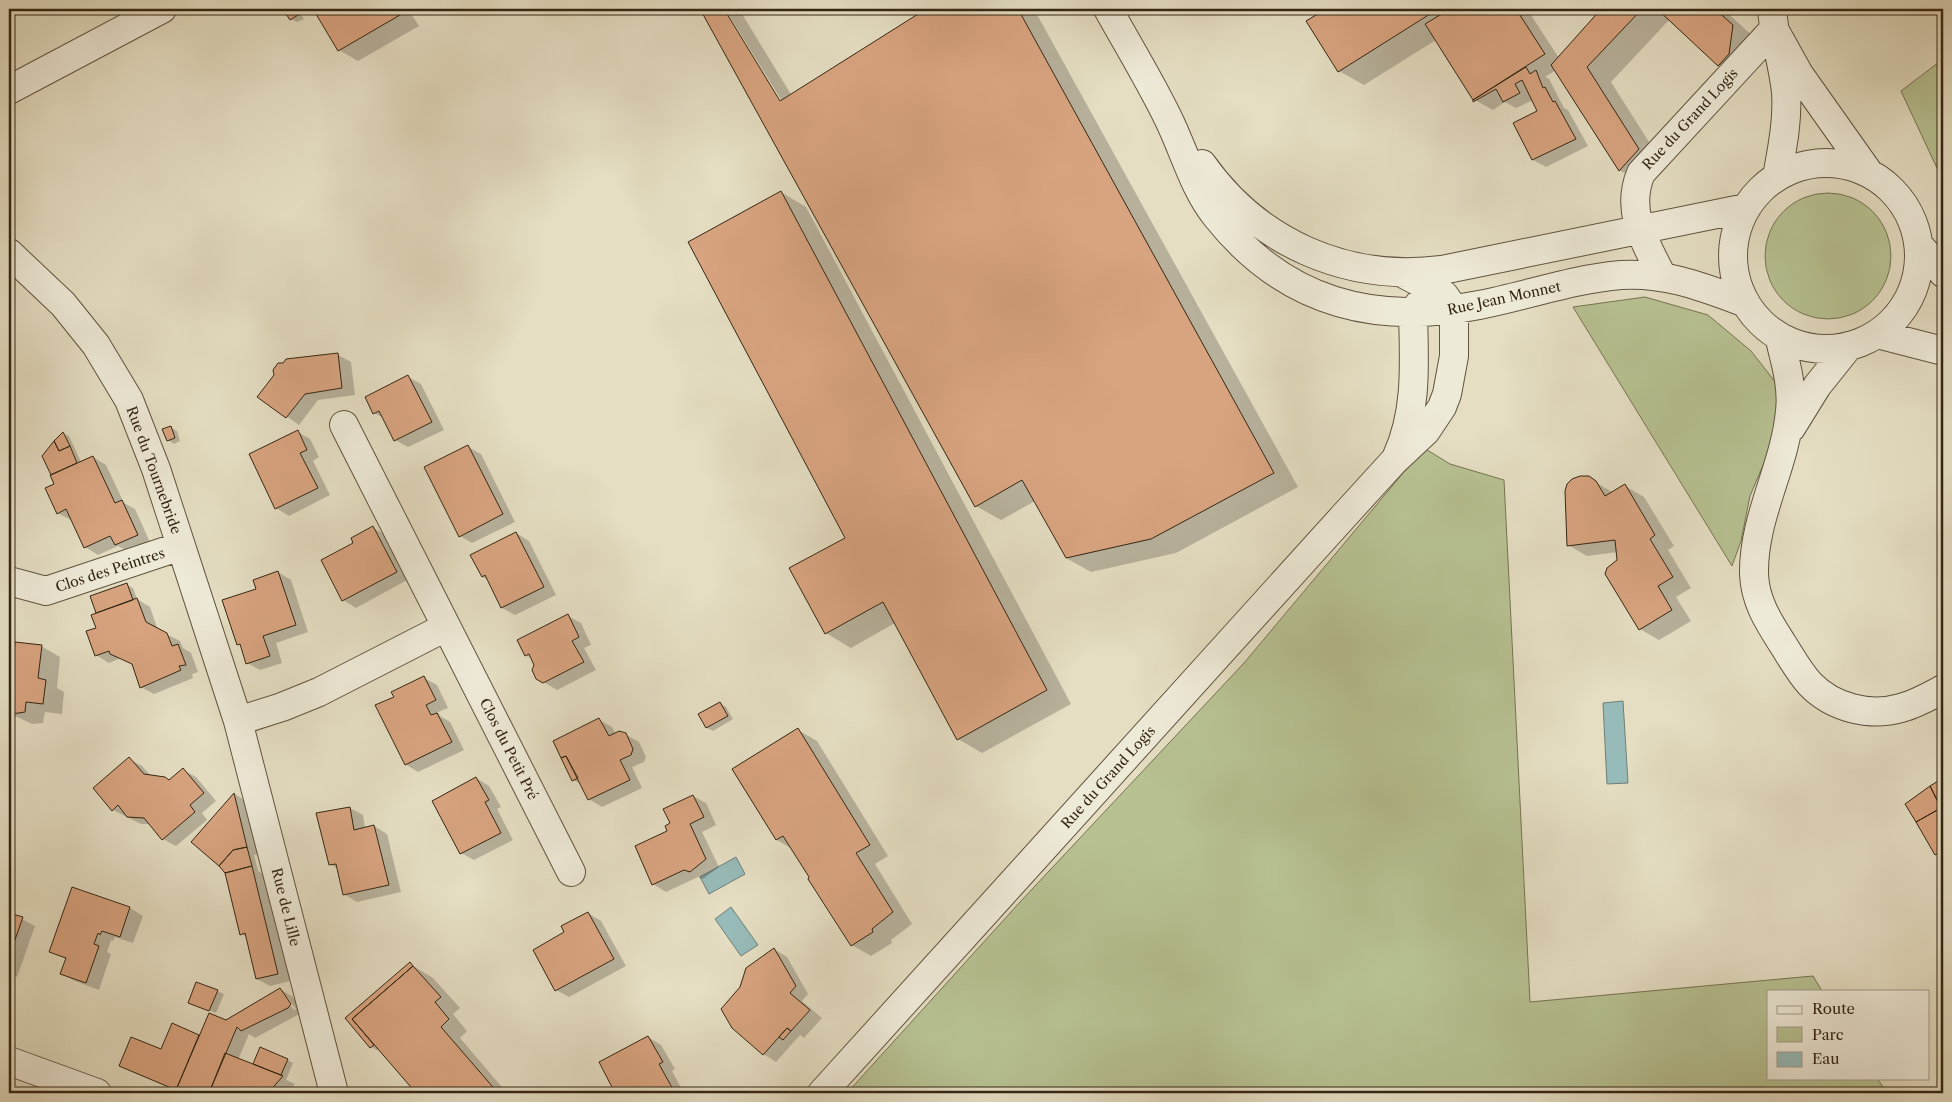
<svg xmlns="http://www.w3.org/2000/svg" width="1952" height="1102" font-family="'Libre Caslon Text',serif">
	<style>
		.green { fill: #b7c192; stroke: #767452 }
		.water { fill: #97bbb9; stroke: #6f7f77 }
		.shadow { fill: #0003; fill-rule: evenodd }
		.building { fill: #d8a480; stroke: #342613 }
		.lines { fill: none; stroke-linecap: round; stroke-linejoin: round }
		.minor-casing { stroke: #60543f; stroke-width: 30 }
		.minor { stroke: #eeead8; stroke-width: 28 }
		.labels { text-anchor: middle; stroke-width: 5; stroke-linejoin: round; paint-order: stroke }
		.street-label { font-size: 14px; fill: #342613; stroke: #eeead8 }
	</style>
	<rect width="100%" height="100%" fill="#e5dec3"/>
	<filter id="stains"><feTurbulence type="fractalNoise" baseFrequency=".004" numOctaves="4"/><feColorMatrix values="0 0 0 0 .2 0 0 0 0 .09 0 0 0 0 .02 0 0 0 .5 -.17"/></filter>
	<radialGradient id="worn" r=".72"><stop offset=".6" stop-color="#630" stop-opacity="0"/><stop offset="1" stop-color="#630" stop-opacity=".3"/></radialGradient>
	<path class="green" d="M1943,59V181L1901,91Z
		M1765 256a63 63 0 1 1 126 0a63 63 0 1 1-126 0Z
		M1645,297L1708,315L1751,351L1780,388L1772,444L1750,496L1741,541L1732,566L1573,307Z
		M1424,448L1450,464L1504,480L1530,1002L1813,976L1822,991H1768V1078H1877L1887,1093H847L1020,902L1244,663Z"/>
	<path class="water" d="M1623,701L1628,783L1607,784L1603,703Z
		M736,857L745,874L709,894L700,877Z
		M731,907L758,945L741,956L715,919Z"/>
	<path class="shadow" d="M285,9H298L304,19L297,22L291,19Z
		M315,9H408L419,26L358,61L339,50Z
		M702,9H722L783,107L785,106L725,9H739L792,96L929,9H1034L1298,487L1176,553L1091,572L1066,558L1035,501L1001,520L976,506Z
		M1329,9H1527L1559,58L1603,9H1723L1757,40L1743,79L1718,65L1670,19L1611,82L1663,164L1644,184L1619,170L1556,70L1545,77L1549,79L1564,108L1568,110L1588,146L1546,167L1533,160L1515,124L1539,111L1533,100L1516,108L1505,102L1493,110L1473,99L1436,40L1364,85L1339,71L1308,22Z
		M781,192L806,207L1071,704L982,753L958,739L895,623L851,648L826,633L847,538Z
		M338,355L351,362L355,395L318,400L299,425L259,396Z
		M408,377L421,384L444,430L408,447L395,440L384,418L374,413Z
		M170,427L177,431L180,441L174,444L168,440Z
		M298,432L310,439L319,457L313,461L330,495L289,516L276,508Z
		M63,433L69,436L81,462L93,457L106,465L124,503L135,509L150,542L129,552L118,546L98,555L85,547L72,519L71,520L58,513L55,485Z
		M468,447L481,454L515,522L472,543L460,536Z
		M1588,478L1614,493L1625,486L1644,497L1674,546L1668,550L1691,588L1676,597L1691,621L1659,640L1640,629L1617,552L1587,556L1568,545Z
		M373,528L386,535L409,579L356,608L343,600Z
		M516,533L529,541L556,595L515,615L502,608L489,580L482,577Z
		M278,572L291,580L308,632L276,643L282,663L260,670L247,663L241,646L238,644L257,590Z
		M127,585L133,588L137,599L150,607L158,630L180,641L183,648L191,653L198,672L192,674L193,678L154,694L141,687L133,665L121,658L109,663L96,655L99,613L97,612Z
		M568,616L581,623L591,645L584,648L596,670L557,690L537,678L536,665L533,659L526,655Z
		M41,646L60,657L57,688L64,692L62,714L45,712L43,723L32,724L9,713V653H15Z
		M424,678L437,685L448,708L438,712L440,716L450,722L464,750L418,772L405,764L396,697Z
		M720,703L726,707L733,719L713,731L707,728L700,715Z
		M599,720L612,727L616,734H625L639,742L646,757L644,762L632,767L642,788L602,807L589,799L581,783H579L573,780Z
		M798,730L817,741L888,856L875,864L912,924L891,940L892,943L871,956L852,945L792,849L777,840Z
		M129,759L142,766L151,776L170,781L183,770L196,777L216,801L202,813L207,820L176,846L163,839L150,824H141L113,810Z
		M476,778L489,786L501,807L497,809L513,840L474,860L461,853Z
		M1943,779V859L1936,854L1930,787Z
		M235,794L247,802L260,854L254,855L258,871L265,875L290,981L270,986L257,979L247,937L241,934L226,872L193,842Z
		M693,796L706,803L716,825L702,832L719,867L703,879L698,877L666,892L653,884L672,823Z
		M350,808L363,815L365,828L374,826L387,834L401,892L357,902L344,894L338,869L330,864Z
		M73,889L130,908L143,916L133,943L115,937L113,941L111,940L107,952L111,954L99,990L75,981L62,974L67,960L51,951Z
		M588,913L601,921L626,966L569,997L556,990L566,933Z
		M9,914L22,919L35,926L17,977L9,974Z
		M774,949L787,957L808,994L802,1001L822,1018L804,1038L800,1035L776,1062L763,1054L741,988Z
		M410,964L433,978L460,1008L453,1014L467,1031L460,1038L507,1093H418L379,1049L377,1050L371,1047L346,1019Z
		M280,989L293,997L303,1012L255,1038L249,1034L238,1060L261,1069L287,1060L293,1063L286,1080L295,1084L287,1093H184L134,1073L121,1066L161,1051L172,1025L200,1036ZM285,998H288L296,1009L294,1010Z
		M217,991L224,994L216,1013L189,1002Z
		M648,1037L661,1045L675,1069L672,1071L684,1093H617L600,1063Z"/>
	<path class="building" d="M283,9H294L298,15L290,20Z
		M313,9H396L400,15L338,51Z
		M700,9H724L780,101L926,9H1018L1274,473L1151,539L1066,558L1022,480L975,507Z
		M1326,9H1438L1338,72L1306,21Z
		M1450,9H1516L1545,54L1473,100L1425,24Z
		M1601,9H1642L1587,67L1639,149L1619,171L1551,65Z
		M1657,9H1715L1733,25L1729,54L1718,66Z
		M1526,67L1530,74L1536,70L1543,88L1545,87L1553,102L1555,101L1576,139L1532,160L1513,123L1537,111L1522,80L1515,84L1520,93L1503,102L1496,89L1473,102V100Z
		M781,191L1047,690L957,740L883,602L825,634L789,568L845,538L688,242Z
		M338,353L342,388L305,394L286,418L257,397L274,375L273,370L278,363H283L286,359Z
		M408,375L432,422L394,441L379,411L373,414L365,397Z
		M171,426L175,438L167,441L162,429Z
		M298,430L307,450L300,453L318,488L275,509L249,454Z
		M63,432L70,446L59,451L54,441Z
		M54,441L59,451L70,446L77,463L51,475L42,456Z
		M468,445L503,514L459,537L424,467Z
		M93,456L115,503L122,500L138,535L115,545L110,536L84,548L66,509L57,514L45,488L54,484L50,475Z
		M1580,476H1589L1596,481L1605,496L1625,484L1655,535L1650,539L1673,577L1658,586L1672,610L1639,630L1605,574L1607,568L1617,560L1615,540L1567,546L1565,491L1567,484L1572,479Z
		M373,526L397,572L342,601L321,560L353,543L351,538Z
		M516,532L544,587L501,608L485,575L482,577L470,555Z
		M278,571L296,625L263,636L270,656L246,664L240,644L237,645L222,600L256,589L253,580Z
		M127,583L133,600L96,613L90,596Z
		M137,598L146,622L167,633L172,646L178,644L186,665L179,666L181,670L140,688L132,664L110,654L109,651L95,656L86,631L96,628L91,615Z
		M568,614L579,637L572,641L584,662L543,683L536,679L532,670L534,665L529,654L525,656L517,640Z
		M15,642L42,645L38,678L46,680L43,704L26,702L25,712L12,714L9,712V651L14,652Z
		M424,676L436,700L426,705L431,715L437,713L452,742L405,765L375,705L394,697L391,692Z
		M720,702L728,716L706,728L698,714Z
		M599,718L609,736L619,731L626,733L633,749L631,755L620,760L630,780L588,800L566,756L561,758L553,741Z
		M798,728L870,845L856,853L893,912L872,929L873,932L851,946L808,879L809,877L783,836L776,840L732,769Z
		M566,756L578,778L572,781L561,758Z
		M129,757L144,774L165,777L169,780L183,768L204,793L190,805L195,812L162,840L144,818L127,817L118,805L112,811L93,788Z
		M476,777L489,800L485,802L501,833L460,854L432,801Z
		M1943,778V850L1935,855L1916,822L1941,808L1930,786Z
		M1930,786L1941,808L1916,822L1905,804Z
		M234,793L247,847L233,850L219,866L191,842Z
		M693,795L704,817L690,824L706,859L690,872L684,870L652,885L635,846L667,831L665,826L670,823L663,809Z
		M350,807L354,830L374,825L389,885L343,895L336,864L329,865L316,813Z
		M247,847L252,866L225,873L219,866L233,850Z
		M252,866L278,974L256,979L245,933L240,935L225,873Z
		M72,887L130,907L120,937L102,931L100,935L98,933L94,944L99,946L86,983L60,974L66,958L49,952Z
		M588,912L614,959L555,991L533,950L564,932L561,926Z
		M9,913L23,917L9,957Z
		M774,948L796,986L790,993L810,1010L791,1031L787,1028L763,1055L732,1028L721,1009L740,987L746,968Z
		M410,962L413,966L352,1019L374,1045L370,1048L345,1018Z
		M413,966L441,997L435,1002L449,1019L441,1027L498,1093H416L352,1019Z
		M196,982L218,990L209,1011L188,1003Z
		M280,988L291,1004L288,1008L241,1031L237,1027L209,1093H185L176,1090L209,1013L226,1020Z
		M172,1023L199,1035L176,1090L119,1066L131,1037L161,1049Z
		M787,1028L791,1031L783,1040L779,1037Z
		M648,1036L663,1062L659,1064L675,1093H615L599,1062Z
		M260,1047L288,1059L281,1075L253,1064Z
		M225,1053L253,1064L283,1076L268,1093H209Z"/>
	<g class="lines">
		<g class="minor-casing">
			<path id="minor" d="M1108,9C1128,45 1150,81 1168,118C1184,150 1193,187 1216,216C1284,302 1374,326 1479,305C1526,296 1573,279 1621,275C1666,272 1705,288 1746,303
				M1772,9C1774,37 1783,64 1786,92C1788,121 1782,149 1777,177
				M1774,29L1799,74L1869,173
				M9,90L162,9
				M1733 256a93 93 0 1 1 186 0a93 93 0 1 1-186 0Z
				M1202,164C1258,243 1346,282 1442,270L1746,208
				M1919,245L1943,273
				M9,253L63,304L96,345L129,400L156,469L238,721L334,1093
				M1662,276C1645,242 1625,211 1641,173L1774,29
				M1877,334L1943,351
				M1779,336C1785,361 1793,386 1790,411C1785,467 1753,517 1754,574C1755,601 1768,621 1782,643C1791,657 1799,672 1810,684C1833,708 1870,717 1901,708C1916,704 1930,696 1943,689
				M344,425L571,872
				M1791,428L1817,386L1849,346
				M1397,456C1418,410 1414,361 1413,312L1419,304L1426,299
				M9,581L46,591L181,546
				M238,721L282,707L319,692L446,627
				M9,1061L97,1093
				M822,1093L1343,517L1394,461L1426,431L1442,407L1447,394L1454,356V309L1444,295L1404,274"/>
		</g>
		<use href="#minor" class="minor"/>
	</g>
	<g class="labels">
		<g class="street-label">
			<text transform="translate(1690 119) rotate(-47)" y="5">Rue du Grand Logis</text>
			<text transform="translate(1504 298) rotate(-12)" y="5">Rue Jean Monnet</text>
			<text transform="translate(154 470) rotate(70)" y="5">Rue du Tournebride</text>
			<text transform="translate(110 570) rotate(-18)" y="5">Clos des Peintres</text>
			<text transform="translate(509 749) rotate(63)" y="5">Clos du Petit Pré</text>
			<text transform="translate(1108 777) rotate(-48)" y="5">Rue du Grand Logis</text>
			<text transform="translate(286 907) rotate(76)" y="5">Rue de Lille</text>
		</g>
	</g>
	<rect width="1952" height="1102" fill="none" stroke="#e5dec3" stroke-width="30"/>
	<rect x="10" y="10" width="1932" height="1082" fill="none" stroke="#342613" stroke-width="2.5"/>
	<rect x="15" y="15" width="1922" height="1072" fill="none" stroke="#342613"/>
	<rect x="1767" y="990" width="162" height="90" fill="#eeead8" stroke="#a49c89"/>
	<rect x="1777" y="1006" width="25" height="8" fill="#eeead8" stroke="#a49c89"/>
	<text x="1812" y="1014" font-size="15" fill="#342613">Route</text>
	<rect x="1777" y="1027" width="25" height="15" fill="#b7c192" stroke="#a49c89"/>
	<text x="1812" y="1040" font-size="15" fill="#342613">Parc</text>
	<rect x="1777" y="1052" width="25" height="15" fill="#97bbb9" stroke="#a49c89"/>
	<text x="1812" y="1064" font-size="15" fill="#342613">Eau</text>
	<rect width="100%" height="100%" filter="url(#stains)"/>
	<rect width="100%" height="100%" fill="url(#worn)"/>
</svg>
